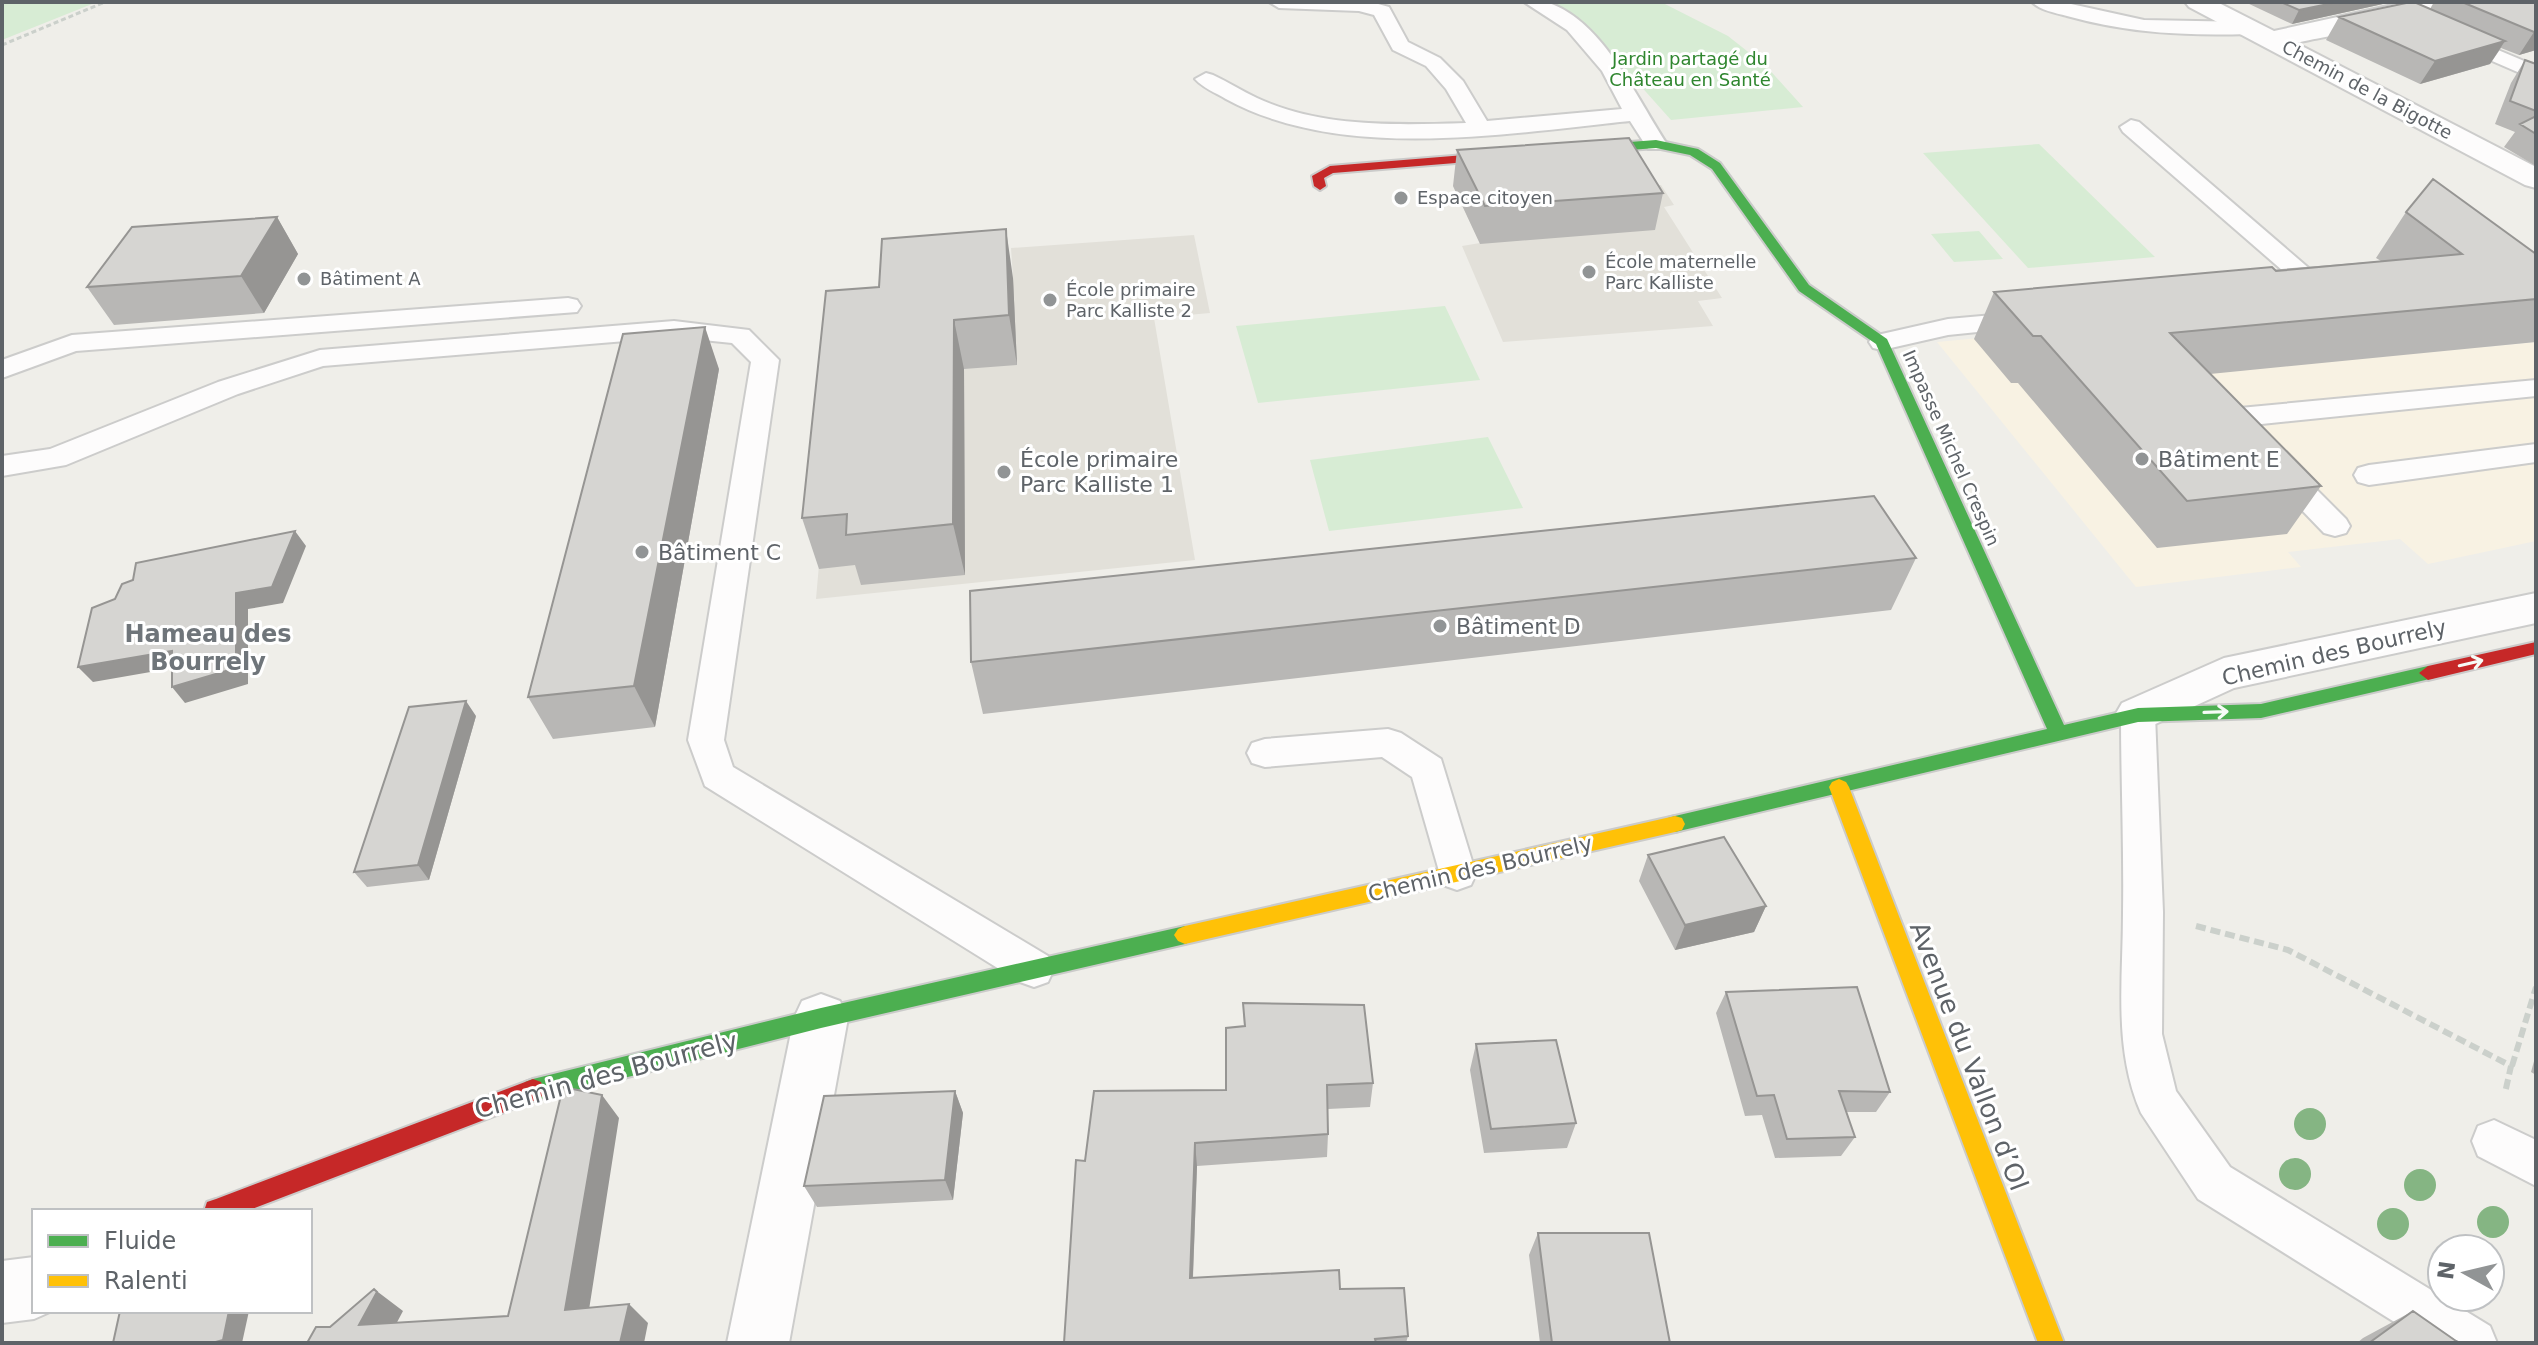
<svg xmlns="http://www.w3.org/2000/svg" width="2538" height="1345" font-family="'DejaVu Sans',sans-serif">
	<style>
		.commercial { fill: #f8f2e3 }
		.education { fill: #e2e0d9 }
		.green { fill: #d7ecd4 }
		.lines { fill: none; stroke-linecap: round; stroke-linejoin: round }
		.lane-casing { stroke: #cccccb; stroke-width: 4 }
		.street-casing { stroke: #cccccb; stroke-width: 4 }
		.fast-casing { stroke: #cbcbca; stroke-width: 4 }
		.slow-casing { stroke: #cbcbca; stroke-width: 4 }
		.jam-casing { stroke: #cbcbca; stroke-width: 4 }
		.path-far1 { stroke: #cbd0cb; stroke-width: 3; stroke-dasharray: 5 3; stroke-linecap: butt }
		.path { stroke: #cbd0cb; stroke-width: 6; stroke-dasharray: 10 5; stroke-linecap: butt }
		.lane { fill: #fdfcfc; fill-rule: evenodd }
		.street { fill: #fdfcfc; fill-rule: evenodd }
		.fast { fill: #4caf50; fill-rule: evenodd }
		.slow { fill: #ffc107; fill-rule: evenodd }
		.jam { fill: #c62828; fill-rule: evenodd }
		.tree { fill: #85b583 }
		.wall { fill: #b8b7b5 }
		.shaded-wall { fill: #969593 }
		.building { fill: #d6d5d2; stroke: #969593; stroke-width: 2 }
		.oneway { stroke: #f6fbf6 }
		.poi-dot { fill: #919495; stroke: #fff; stroke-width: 3 }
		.labels { text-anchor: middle; stroke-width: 6; stroke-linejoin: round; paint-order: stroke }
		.far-park-label { font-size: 18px; fill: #2f862f; stroke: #fff }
		.far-street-label { font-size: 18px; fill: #5e6368; stroke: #fff }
		.far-poi-label { font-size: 18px; fill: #5e6368; stroke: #fff; text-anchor: start }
		.poi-label { font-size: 22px; fill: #5e6368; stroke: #fff; text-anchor: start }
		.street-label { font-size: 22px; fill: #5e6368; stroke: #fff }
		.neighbourhood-label { font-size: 24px; font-weight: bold; fill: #6f757a; stroke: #fff }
		.near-street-label { font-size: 26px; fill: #5e6368; stroke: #fff }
	</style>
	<rect width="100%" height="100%" fill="#efeee9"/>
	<path class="commercial" d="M2429,300L2486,347L2536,342V541L2428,564L2400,539L2288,552L2301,567L2136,587L1937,342L2210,316Z"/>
	<path class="education" d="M1621,174L1629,187L1661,185L1674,205L1664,207L1722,298L1698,301L1713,326L1503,342L1462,246L1480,243L1453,186Z
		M1194,235L1210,313L1154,318L1195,560L816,599L835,383L1013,278L1011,248Z"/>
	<path class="green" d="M2,2H97L2,40Z
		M1548,2H1661L1728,36L1766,66L1803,107L1671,120L1588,27Z
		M2039,144L2155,257L2028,268L1923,153Z
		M1979,231L2003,259L1954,262L1931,234Z
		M1445,306L1480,380L1258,403L1236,326Z
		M1488,437L1523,508L1329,531L1310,460Z"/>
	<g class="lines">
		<g class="lane-casing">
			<path id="lane" d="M1269,2H1371L1389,7L1408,42L1440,58L1463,81L1487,121L1622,109L1602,71L1567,30L1524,2C1532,2 1542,0 1549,3C1604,22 1637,99 1667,144L1664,149H1648L1630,121C1504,134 1341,162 1226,99C1216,93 1203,88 1195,79L1206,73L1213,75C1228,82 1242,91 1257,98C1321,128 1398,125 1466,123L1446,89L1426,66L1393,50L1374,15L1359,11L1279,8Z
				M2032,2H2062L2144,20L2248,22L2258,28L2248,34C2186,36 2127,33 2067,16C2055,13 2040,10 2032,2Z
				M2453,31L2536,66V80L2446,41L2443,37L2446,33Z
				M2131,120L2139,122L2333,289L2337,294L2333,299H2306L2302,294L2305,290L2123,132L2120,127Z
				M568,298L577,300L581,306L577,312L76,351L2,378V360L72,335Z
				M2027,312L2036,314L2040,320L2036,326L1948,335L1882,350L1873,348L1869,342L1873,336L1948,319Z
				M674,321L749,330L779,360L724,740L733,767L1048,956L1054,969L1048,982L1034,987L1020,982L705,786L688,740L751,362L732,343L674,337L323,366L238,394L66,465L2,476V456L50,449L218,382L320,350Z
				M2536,380V396L2252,425L2259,434L2255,440C2236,445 2225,433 2215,418L2219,412L2229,409Z
				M2536,444V462L2369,485L2358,482L2354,475L2358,468L2369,465Z
				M2279,459L2289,462L2346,519L2350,526L2346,533L2335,536L2324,533L2269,476L2264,469L2269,462Z
				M2138,702L2150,706L2155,715L2163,912L2162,1034L2176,1091L2230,1167L2490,1326L2497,1343H2428L2198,1199L2141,1113C2113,1049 2123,980 2123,913C2124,847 2121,781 2121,715L2126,706Z
				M1388,729L1401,733L1441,759L1476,874L1471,885L1457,890L1443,885L1412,777L1382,757L1265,767L1252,763L1247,753L1252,743L1265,739Z
				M2494,1120L2536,1140V1186L2478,1156L2472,1141L2478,1126Z"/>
		</g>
		<g class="street-casing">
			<path id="street" d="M2185,2H2217L2274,31L2406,2H2445C2433,19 2321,37 2296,43L2536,167V188L2525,185L2189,7Z
				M2536,593V623L2234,688L2138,732L2122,727L2115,715L2122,703L2224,658Z
				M821,994L840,1001L848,1018L789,1343H727L794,1018L802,1001Z
				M34,1257V1311H52L34,1319L2,1323V1261Z"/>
		</g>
		<g class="fast-casing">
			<path id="fast" d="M1656,140L1698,149L1720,163L1809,285L1887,339L2064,725L2138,708L2261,704L2428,666L2437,673L2434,678L2261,718L2138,722L1675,832L1668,830L1665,824L1668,818L1675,816L2047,729L1876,344L1799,291L1712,169L1690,155L1656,148L1538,157L1532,153L1538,149Z
				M1185,926L1192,929L1196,935L1192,941L1185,944L821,1028L533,1101L525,1098L522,1090L525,1082L533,1079L821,1008Z"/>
		</g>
		<g class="slow-casing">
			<path id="slow" d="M1839,779L1846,782L1849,787L2064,1343H2038L1829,787L1832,782Z
				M1675,816L1682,818L1685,824L1682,830L1675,832L1185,944L1178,941L1174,935L1178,929L1185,926Z"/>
		</g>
		<g class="jam-casing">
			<path id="jam" d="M1538,149L1542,150V156L1333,173L1324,178L1326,186L1320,190L1314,186L1312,176L1330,166Z
				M2536,642V654L2428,680L2419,673L2428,666Z
				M533,1079L541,1082L544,1090L541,1098L247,1211H204L207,1202L216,1199Z"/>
		</g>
		<path class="path-far1" d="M2,45L105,2"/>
		<path class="path" d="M2196,926L2288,950L2511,1066L2505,1093
			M2512,1066L2536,987"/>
		<use href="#lane" class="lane"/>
		<use href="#street" class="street"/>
		<use href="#fast" class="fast"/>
		<use href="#slow" class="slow"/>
		<use href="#jam" class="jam"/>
	</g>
	<g class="tree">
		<circle cx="2310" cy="1124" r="16"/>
		<circle cx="2295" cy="1174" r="16"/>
		<circle cx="2420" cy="1185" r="16"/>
		<circle cx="2493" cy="1222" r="16"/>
		<circle cx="2393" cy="1224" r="16"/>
	</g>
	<path class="wall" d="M2245,2H2392L2292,24Z
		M2434,2H2536V50L2519,55L2501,48L2490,64L2420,84L2326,40L2339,17L2430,9Z
		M2525,60L2536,64V166L2504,147L2515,132L2495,124L2511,83Z
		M1457,150L1663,193L1655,230L1480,244L1453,186Z
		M2406,212L2536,254V342L2210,374L2321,486L2287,534L2157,548L2018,383H2011L1974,339L1994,292L2381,261L2376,258Z
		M277,217L298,254L264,313L114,325L87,287Z
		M1013,278L1017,365L964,369L965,575L861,585L855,565L819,569L802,518L826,291Z
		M719,369L655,727L553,739L528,697Z
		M1916,558L1891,610L983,714L971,662Z
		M476,716L429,880L367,887L354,872Z
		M1648,855L1766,906L1754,932L1675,950L1639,881Z
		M1726,992L1890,1092L1876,1112H1846L1855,1137L1841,1156L1775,1158L1762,1115L1745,1116L1716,1013Z
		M1243,1003L1373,1083L1370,1107L1328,1109V1134L1327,1157L1197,1166L1193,1278L1340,1289L1408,1336L1406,1343H1064L1085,1161L1226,1090L1244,1026Z
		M1476,1044L1576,1123L1567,1148L1484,1153L1470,1070Z
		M2536,1054V1075L2531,1072Z
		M955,1091L963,1113L953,1200L817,1207L804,1186Z
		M1538,1233L1670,1343H1540L1529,1255Z
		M2413,1311L2460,1343H2357L2363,1338Z"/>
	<path class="shaded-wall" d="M2338,2H2392L2292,24L2299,10Z
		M2534,32H2536V50L2519,55Z
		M2505,41L2490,64L2420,84L2435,61Z
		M277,217L298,254L264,313L241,276Z
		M1006,229L1013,278L1017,365L1009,315Z
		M954,320L964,369L965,575L953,524Z
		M705,327L719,369L655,727L634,686Z
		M295,531L306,546L283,603L248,609V684L185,703L172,687L236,593Z
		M172,651L185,666L93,682L78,667Z
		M466,701L476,716L429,880L418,865Z
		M1766,906L1754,932L1675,950L1685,925Z
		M955,1091L963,1113L953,1200L945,1180Z
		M602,1095L619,1118L586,1329L565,1310Z
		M1195,1143L1197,1166L1192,1298L1190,1278Z
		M374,1289L403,1311L386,1343L359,1325Z
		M629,1304L648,1323L644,1343H620Z
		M229,1311H249L242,1343H212Z"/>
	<path class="building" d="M2281,2H2338L2299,10Z
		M2411,2H2414L2505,41L2435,61L2339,17Z
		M2462,2H2536V32H2534Z
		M2525,60L2536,64V111L2510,101Z
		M2536,116V134L2520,124Z
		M1629,138L1663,193L1485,206L1457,150Z
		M2433,179L2536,254V299L2170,333L2321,486L2187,501L2041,336H2033L1994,292L2272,267L2276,271L2462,254L2406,212Z
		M277,217L241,276L87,287L132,227Z
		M1006,229L1009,315L954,320L953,524L846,535L847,514L802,518L826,291L879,287L882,239Z
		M705,327L634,686L528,697L623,334Z
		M1874,496L1916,558L971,662L970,591Z
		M295,531L272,587L236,593V668L172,687V651L78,667L92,608L115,599L122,584L133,580L136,563Z
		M466,701L418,865L354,872L409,707Z
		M1724,837L1766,906L1685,925L1648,855Z
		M1857,987L1890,1092L1839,1091L1855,1137L1787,1139L1774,1095L1757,1096L1726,992Z
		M1243,1003L1364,1005L1373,1083L1327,1085L1328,1134L1195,1143L1190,1278L1339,1270L1340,1289L1404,1288L1408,1336L1375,1339L1376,1343H1064L1076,1160L1085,1161L1094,1091L1226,1090V1028L1245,1026Z
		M1556,1040L1576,1123L1491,1129L1476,1044Z
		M563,1087L602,1095L565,1310L629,1304L620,1343H307L316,1327H330L374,1289L377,1292L359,1325L508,1316Z
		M955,1091L945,1180L804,1186L824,1096Z
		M1538,1233H1649L1670,1343H1552Z
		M120,1311H229L223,1340L212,1343H113Z
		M2413,1311L2456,1341L2460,1343H2369Z"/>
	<defs><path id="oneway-shaft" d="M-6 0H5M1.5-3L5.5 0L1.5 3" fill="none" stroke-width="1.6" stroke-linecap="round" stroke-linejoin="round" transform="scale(2)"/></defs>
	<g class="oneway">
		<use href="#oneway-shaft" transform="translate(2471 663) rotate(-13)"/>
		<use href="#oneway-shaft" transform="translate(2216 712) rotate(-2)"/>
	</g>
	<g class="poi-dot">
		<circle cx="1401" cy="198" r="8"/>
		<circle cx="1589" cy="272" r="8"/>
		<circle cx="304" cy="279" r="8"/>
		<circle cx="1050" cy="300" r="8"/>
		<circle cx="2142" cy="459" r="8"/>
		<circle cx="1004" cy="472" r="8"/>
		<circle cx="642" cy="552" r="8"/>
		<circle cx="1440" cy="626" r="8"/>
	</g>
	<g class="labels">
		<g class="far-park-label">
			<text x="1690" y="65">Jardin partagé du<tspan x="1690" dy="21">Château en Santé</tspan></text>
		</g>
		<g class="far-street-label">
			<text transform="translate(2367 90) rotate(28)" y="6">Chemin de la Bigotte</text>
			<text transform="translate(1951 448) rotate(66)" y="6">Impasse Michel Crespin</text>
		</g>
		<g class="far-poi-label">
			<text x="1417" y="204">Espace citoyen</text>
			<text x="1605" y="268">École maternelle<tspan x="1605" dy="21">Parc Kalliste</tspan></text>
			<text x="320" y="285">Bâtiment A</text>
			<text x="1066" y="296">École primaire<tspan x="1066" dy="21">Parc Kalliste 2</tspan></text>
		</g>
		<g class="poi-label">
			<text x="1020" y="467">École primaire<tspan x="1020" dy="25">Parc Kalliste 1</tspan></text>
			<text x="2158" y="467">Bâtiment E</text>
			<text x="658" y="560">Bâtiment C</text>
			<text x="1456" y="634">Bâtiment D</text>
		</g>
		<g class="street-label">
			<text transform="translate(2334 652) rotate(-13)" y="8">Chemin des Bourrely</text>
			<text transform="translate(1480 868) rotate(-13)" y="8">Chemin des Bourrely</text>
		</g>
		<g class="neighbourhood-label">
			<text x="208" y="642">Hameau des<tspan x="208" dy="28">Bourrely</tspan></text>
		</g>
		<g class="near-street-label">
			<text transform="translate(1969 1056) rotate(69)" y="9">Avenue du Vallon d’Ol</text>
			<text transform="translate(606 1075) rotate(-15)" y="9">Chemin des Bourrely</text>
		</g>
	</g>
	<rect width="2538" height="1345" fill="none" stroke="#5e6368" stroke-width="8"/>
	<rect x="32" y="1209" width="280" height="104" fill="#ffffff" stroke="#bfc1c3" stroke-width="2"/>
	<rect x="48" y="1235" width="40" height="12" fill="#4caf50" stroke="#bfc1c3" stroke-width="2"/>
	<text x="104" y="1249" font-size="24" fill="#5e6368">Fluide</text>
	<rect x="48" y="1275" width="40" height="12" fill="#ffc107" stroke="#bfc1c3" stroke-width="2"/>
	<text x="104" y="1289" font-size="24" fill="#5e6368">Ralenti</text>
	<g transform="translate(2466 1273) rotate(278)"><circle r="38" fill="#ffffff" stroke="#bfc1c3" stroke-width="2"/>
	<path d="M0-6L14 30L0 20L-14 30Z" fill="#919495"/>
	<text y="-12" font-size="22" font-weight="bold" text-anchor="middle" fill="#5e6368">N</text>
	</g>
</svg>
